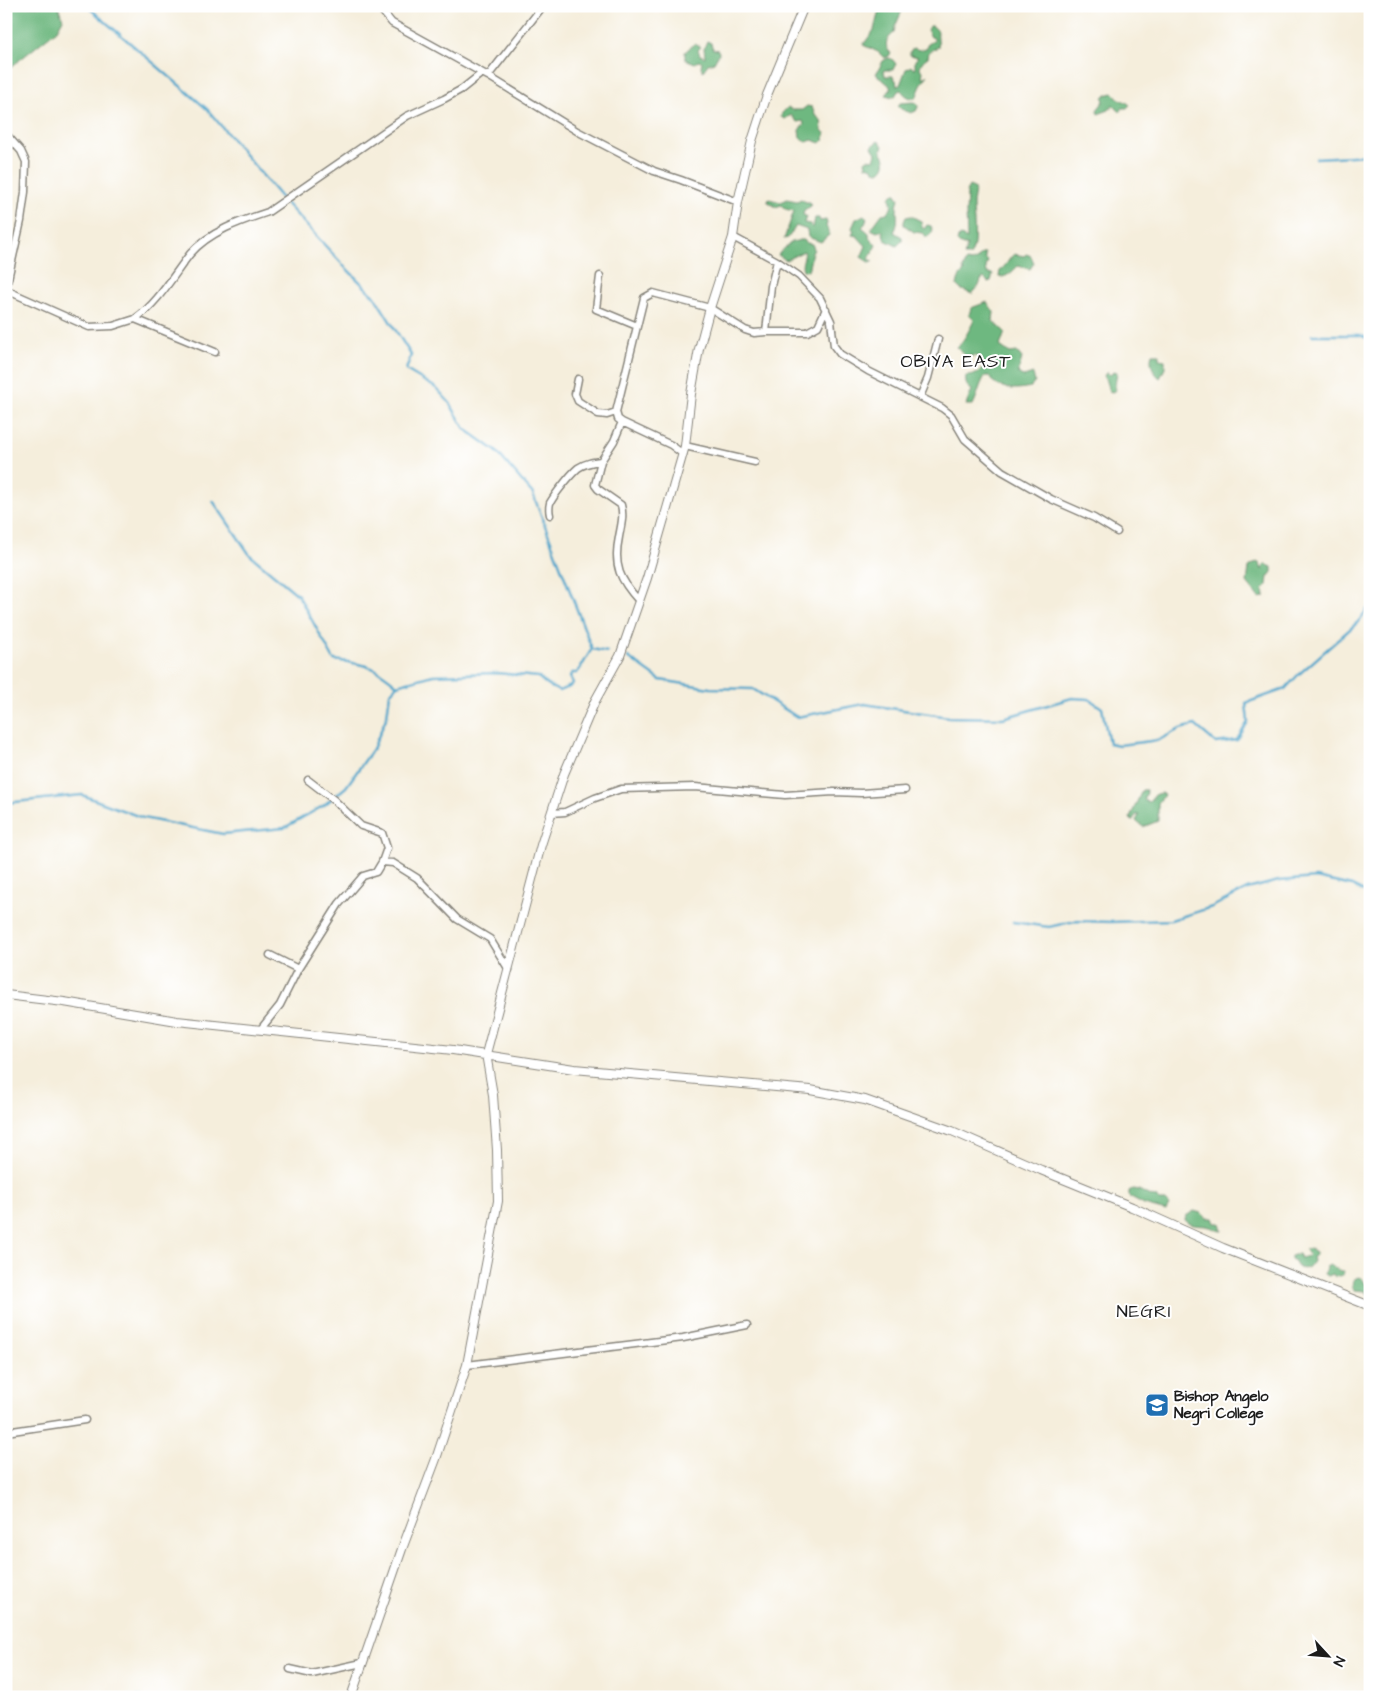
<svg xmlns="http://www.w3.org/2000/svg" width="1376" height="1703" font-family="'Architects Daughter',sans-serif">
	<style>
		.forest { fill: #6eb880; stroke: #456a4e }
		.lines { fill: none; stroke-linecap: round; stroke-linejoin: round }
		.stream { stroke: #4fa5cb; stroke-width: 2.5 }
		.minor-casing { stroke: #88857c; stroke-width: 9 }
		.tertiary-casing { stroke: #88857c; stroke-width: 10 }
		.minor { stroke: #fff; stroke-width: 6 }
		.tertiary { stroke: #fff; stroke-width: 8 }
		.labels { text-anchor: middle; stroke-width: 4; stroke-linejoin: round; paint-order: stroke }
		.poi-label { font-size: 15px; font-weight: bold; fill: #1c1c1c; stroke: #fff; text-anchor: start }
		.quarter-label { font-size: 18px; letter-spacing: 1px; fill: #1c1c1c; stroke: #fff }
	</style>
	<rect width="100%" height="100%" fill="#fff"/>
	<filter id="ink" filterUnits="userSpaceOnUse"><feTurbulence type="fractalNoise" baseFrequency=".02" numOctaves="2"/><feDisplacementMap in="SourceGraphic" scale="10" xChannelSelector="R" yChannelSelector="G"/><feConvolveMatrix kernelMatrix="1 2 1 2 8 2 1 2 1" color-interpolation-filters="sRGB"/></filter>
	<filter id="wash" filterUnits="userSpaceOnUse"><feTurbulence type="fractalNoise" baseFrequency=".0096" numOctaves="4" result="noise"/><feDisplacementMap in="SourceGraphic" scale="20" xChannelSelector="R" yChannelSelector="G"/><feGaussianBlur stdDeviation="1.12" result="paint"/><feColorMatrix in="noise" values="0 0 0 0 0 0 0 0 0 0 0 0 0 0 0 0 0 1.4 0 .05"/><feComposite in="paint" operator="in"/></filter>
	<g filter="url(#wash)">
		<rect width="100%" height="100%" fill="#f5eedc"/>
		<path class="forest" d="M6,6H58L63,19L57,30L6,71Z
			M880,6H904L895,27L894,33C886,39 883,46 891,53L889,56L884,58L878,52L863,45L874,30Z
			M929,26H933L938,31C937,37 939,41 938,47L929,52L928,57C923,60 920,64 920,69L923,71L922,78L928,75L922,83L916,98C908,99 905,95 901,90L898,91L895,96L892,97L886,95L891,89L889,85L876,74L883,61L888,58L892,59L896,64L893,70H884L885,76H893V78L896,80L897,86L900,85L906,69L911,66L914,69L915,68V60L918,57L910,55V51L914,48L919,50L927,48V45L934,40V38L931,37L927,30Z
			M707,41L711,43L713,49L718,50L719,53L714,62L708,64L703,71L701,67L702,62L698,61L695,63L685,59V52L695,43L701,47L698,50L700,55L705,57L704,48Z
			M1113,93C1119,100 1124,100 1130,105L1127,108H1122L1120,112L1113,105L1109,110L1098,114L1097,110L1104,101L1103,98L1105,95Z
			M913,102L917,103L918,107L916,111L911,113L901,109L898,106L900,103Z
			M807,106L812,107L815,115L821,120L822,130L825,133L824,140L821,143L812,140L807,142L800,138L799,130L804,124L803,121L797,122L791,115L785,119L781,117L782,113L788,107L792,110H802Z
			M879,141L883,146L881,151C886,158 888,166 879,172L874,171L873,168L866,166L865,161L867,159L874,160L876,153L872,147L876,142Z
			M969,186L974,188C976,194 973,198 973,204C973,218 978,245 970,256H964L967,245H963L957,242L958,238L961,236L967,239L966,213L967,194L966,192Z
			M892,194H896L899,199C894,210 901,221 894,232L902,237V241L897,246L885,240L882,230L877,232L871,229L882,214C892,213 893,206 890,198Z
			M769,199L781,202L787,199L797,201L801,199L806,202H809L811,204L810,207L804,210L803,215L806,216L804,223L810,224L813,228L815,218H819L820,221L826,220L827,223L826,227L829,230V235L821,242L808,237L807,230L796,226L788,238L784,239L794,211L785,209L781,205L776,207L767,201Z
			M864,215L867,219L865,224L862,227L869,233V237L876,245L869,259L873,261L870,263L861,257L866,246L857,236L852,235L854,231L852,228L856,219Z
			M911,216L921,221L922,227L924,229L927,225L931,226L933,231L930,235L927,237L922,233L914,232L904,225V221L906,217Z
			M800,240H804L807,243L812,244L814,249L811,255V258L808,271L803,270C800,263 806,257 804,251L786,260L778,255C779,253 790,243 792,242C795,241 798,241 800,240Z
			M985,253V258L988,261L986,267L987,273L993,274L991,281L988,282L984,278L981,280L979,286L972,294L960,289L957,286C958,279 959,276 964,272L963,269L966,261L972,262L978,259L980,255Z
			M1014,254L1024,256L1026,254L1031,256L1034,263L1030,269L1018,266C1013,271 1007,278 999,277L1000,270C1007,266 1008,259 1014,254Z
			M987,302L994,312L993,321L1005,332L1000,346L1010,353L1017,352L1022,358L1018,373L1024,377L1033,374L1035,382L1031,387C1016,390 1004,391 991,380L990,376H985C979,386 978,395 973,405H966L972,390C966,386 965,383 966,376C973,376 980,374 984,366L977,356H966L957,347C962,344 971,327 974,320L969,315L971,308Z
			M1152,354H1159V359L1165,360V368L1160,378C1153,373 1149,362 1152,354Z
			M1114,371L1117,372L1115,386L1116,390L1112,392L1109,391L1104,375L1107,372L1110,375Z
			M1257,562L1260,564L1262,570L1265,564L1272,567V572L1268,577L1267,585L1263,590L1265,593L1264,597L1259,598L1247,583L1249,567Z
			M1142,790H1146L1147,793L1144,798L1145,801L1149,802L1156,794L1161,793L1164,795L1158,803V821L1143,827L1136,821L1139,815H1136L1132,821L1130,818Z
			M1133,1189C1142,1189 1147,1197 1156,1197L1159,1201H1165L1169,1205L1166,1211L1144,1205L1129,1197V1192Z
			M1194,1211L1201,1213L1207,1218H1213L1215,1223H1220L1222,1231C1216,1231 1215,1228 1210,1227C1201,1224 1192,1228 1185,1220L1186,1216Z
			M1310,1248L1316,1252V1255L1312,1257L1313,1261C1309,1268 1307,1270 1298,1268L1295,1261L1291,1259V1256L1298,1254L1300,1258L1308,1256L1309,1255L1305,1250Z
			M1330,1265L1340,1271H1344L1343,1275L1335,1277L1333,1274L1328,1276L1324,1274L1326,1267Z
			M1358,1277L1362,1278L1366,1285L1370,1283V1297L1366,1291L1354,1290L1352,1286L1353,1280Z"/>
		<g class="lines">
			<path class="stream" d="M87,6L207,109L284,201L343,265L375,297L411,355L406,370L436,388L449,402L465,429L496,451L533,494L592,649
				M1316,158L1370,155
				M1312,335H1359L1370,339
				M213,501L250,555L298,595L334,660C363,664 375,665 397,685
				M628,657L660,680L710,688L753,689L797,717L864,704L949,717L1003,718L1072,698L1089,699L1102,708L1109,743L1119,745L1159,740L1180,729L1195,725L1216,743L1237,740L1248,722L1246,703L1285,689L1298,675L1358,622L1370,606
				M6,803L82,795L143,818L223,834L284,828L323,806L346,787L373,749L387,716L390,693L397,685L433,675L497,673L538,677L549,686L559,691L569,687L573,683L570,677L572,673H577C583,666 586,657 592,649L607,652
				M1013,922L1049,927L1075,921L1112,922L1171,920L1212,907L1247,889L1279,881L1316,878L1352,886L1370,895
				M131,1697H142"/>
		</g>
	</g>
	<g filter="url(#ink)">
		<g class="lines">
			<g class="minor-casing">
				<path id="minor" d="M378,6L392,23L488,76L577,131L654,171L681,180L738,202
					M488,76L543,6
					M6,134L21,151L26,162L25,192L21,221L6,288
					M733,237L777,261L799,276L820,298L831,321L834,346L840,354L868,371L942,408L951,415L965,439L1002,471L1051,499L1094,518L1117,532
					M600,276L596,309L637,326
					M6,290L89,327L113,326L135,319L215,352
					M135,319C159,302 172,277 190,254C210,231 241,221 268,212L407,116L444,99L462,89L482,73
					M766,332L771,286L777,261
					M578,379L575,394L578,401L598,414L607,415L616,412
					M920,397L928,378L938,339
					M622,422L614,441L601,461L595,485L598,489L621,505C624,516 621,526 619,537C613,566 620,580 639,601
					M685,446L755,462
					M683,454L671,445L622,422L618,419L616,412L644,298L653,293L710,308L745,330L754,333L766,332H807L818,326L826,309
					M550,515C549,511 549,507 550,503C555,494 570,475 578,468C585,463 593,462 601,461
					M552,813L565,812L595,798L621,789L695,787L785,795L834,792L861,793L905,790
					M382,862L393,863L417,878L457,919L490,939L509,970
					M270,955L298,969
					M260,1030L280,1005L298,969L339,904L363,876L376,872L382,862L387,848L382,833L361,826L334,800L308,780
					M467,1365L683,1338L747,1325
					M6,1432L85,1420
					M290,1669L312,1674L362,1663"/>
			</g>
			<g class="tertiary-casing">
				<path id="tertiary" d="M6,995L64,1002L177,1021L453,1050L574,1069L810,1090L865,1100L952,1131L1041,1170L1132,1207L1223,1248L1370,1306
					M351,1697L402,1549L436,1459L467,1365L498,1201L497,1150L493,1095L486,1054L541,845L564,774L595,701L620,656L647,578L685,446L691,394L699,349L710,308L733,237L738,202L752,141L767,95L804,6"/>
			</g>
			<use href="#minor" class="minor"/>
			<use href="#tertiary" class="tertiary"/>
		</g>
	</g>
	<defs>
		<g id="school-square" transform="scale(1.25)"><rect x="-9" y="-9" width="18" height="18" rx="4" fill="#1f6fb2" stroke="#fff"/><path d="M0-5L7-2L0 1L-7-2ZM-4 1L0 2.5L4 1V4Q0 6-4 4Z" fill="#fff"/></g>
	</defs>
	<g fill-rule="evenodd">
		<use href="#school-square" x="1157" y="1405"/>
	</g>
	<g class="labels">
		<g class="poi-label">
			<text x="1174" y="1401">Bishop Angelo<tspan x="1174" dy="17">Negri College</tspan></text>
		</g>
		<g class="quarter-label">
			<text x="956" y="367">OBIYA EAST</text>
			<text x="1144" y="1317">NEGRI</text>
		</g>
	</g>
	<rect width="1376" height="1703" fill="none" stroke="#fff" stroke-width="25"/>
	<g transform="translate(1328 1656) rotate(116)" stroke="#ffffff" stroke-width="4" paint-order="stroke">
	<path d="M0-4L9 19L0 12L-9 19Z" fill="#1c1c1c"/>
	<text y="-8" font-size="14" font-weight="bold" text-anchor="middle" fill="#1c1c1c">N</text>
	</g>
</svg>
